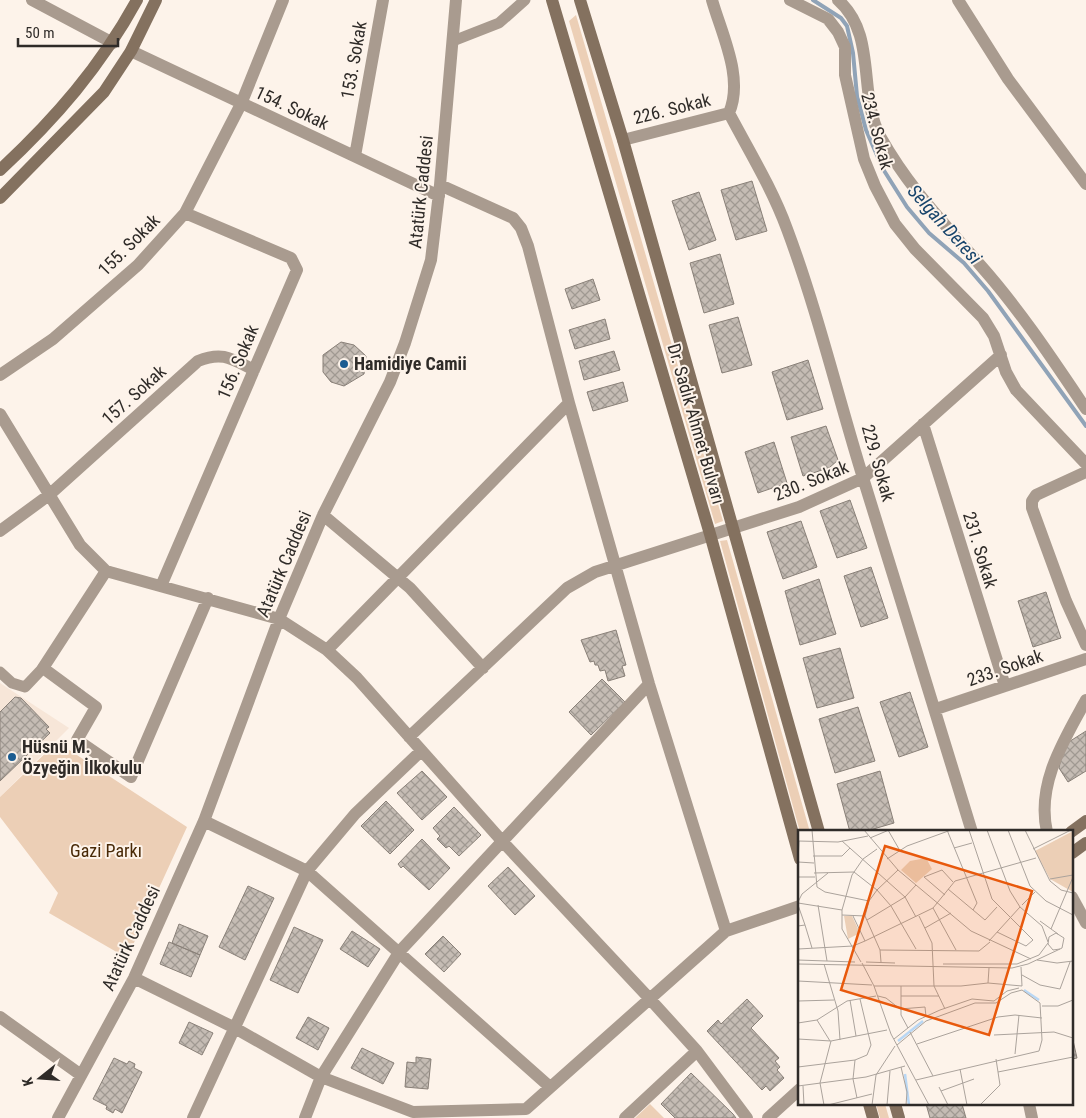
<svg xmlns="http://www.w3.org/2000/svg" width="1086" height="1118" font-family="'Roboto Condensed',sans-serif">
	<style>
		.built { fill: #f7e6d8 }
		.green { fill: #eccfb6 }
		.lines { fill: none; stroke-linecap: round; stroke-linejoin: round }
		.stream { stroke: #90a3b7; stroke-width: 4 }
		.building { fill: url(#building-cross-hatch); stroke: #898078 }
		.pedestrian { stroke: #a99b8f; stroke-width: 11 }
		.minor { stroke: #a99b8f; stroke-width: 12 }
		.tertiary { stroke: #a99b8f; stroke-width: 12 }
		.secondary { stroke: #84715f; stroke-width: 12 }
		.poi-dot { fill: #1b5c91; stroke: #fdf3ea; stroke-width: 2 }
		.labels { text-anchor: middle; stroke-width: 4; stroke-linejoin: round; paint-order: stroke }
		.street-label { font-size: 18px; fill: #2f2b28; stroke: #fdf3ea }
		.poi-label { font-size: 18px; font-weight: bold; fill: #2f2b28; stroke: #fdf3ea; text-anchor: start }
		.park-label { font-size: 18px; fill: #482906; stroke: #fdf3ea }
		.water-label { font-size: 19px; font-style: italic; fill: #17446b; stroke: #fdf3ea }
		.inset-river { fill: none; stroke: #b9d7f4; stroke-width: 2.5 }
		.inset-road { fill: none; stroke: #aba39c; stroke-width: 1 }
		.view { fill: #e8590c; fill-opacity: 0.15; stroke: #e8590c; stroke-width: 2.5 }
		.inset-edge { fill: none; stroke: #2f2b28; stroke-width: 2.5 }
	</style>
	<defs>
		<pattern id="building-cross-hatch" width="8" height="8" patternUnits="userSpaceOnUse" patternTransform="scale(1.25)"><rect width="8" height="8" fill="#c5bcb4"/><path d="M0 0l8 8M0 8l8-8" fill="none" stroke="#a09992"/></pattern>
	</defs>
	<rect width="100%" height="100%" fill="#fdf3ea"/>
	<path class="built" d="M0,683L69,728L0,797Z"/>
	<path class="green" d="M576,15L723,521L715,524L569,21Z
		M727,540L810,832H800L720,541Z
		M57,742L187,827L127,958L49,913L58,893L0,817V797Z
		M650,1104L664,1118H635Z
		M876,1104H885L889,1118H880Z"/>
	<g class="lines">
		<path class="stream" d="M813,0L841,18L847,26L853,53L857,96L866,130L883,169L907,207L929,233L964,263L988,291L1086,426"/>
	</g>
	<path class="building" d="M752,181L767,231L736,240L721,190Z
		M699,192L716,240L689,250L672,201Z
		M720,254L734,304L704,313L690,263Z
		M593,279L600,300L572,309L565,289Z
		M738,317L752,365L722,373L709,325Z
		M605,319L610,339L575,349L569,330Z
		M341,342L354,345L366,356L364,374L344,386L331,382L323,372V355Z
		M614,351L620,370L584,380L579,361Z
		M808,360L823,409L787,420L772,372Z
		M623,382L628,401L593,411L587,392Z
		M826,426L838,460L829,468L803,476L791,437Z
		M774,442L787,483L758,493L745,452Z
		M850,500L867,548L837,558L820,511Z
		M801,521L817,567L783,579L767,532Z
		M871,567L888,618L861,627L844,576Z
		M819,579L836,634L800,645L785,591Z
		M1046,592L1061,638L1033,647L1018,601Z
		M616,630L626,665L622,666L625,676L608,681L605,670L600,671L598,665H595L594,661L590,662L581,640Z
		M840,648L854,698L817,708L803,658Z
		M602,679L625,702L591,735L569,712Z
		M910,692L928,747L899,757L880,702Z
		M15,697L21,698L49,727L46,729L50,733L0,781V712Z
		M858,707L875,761L835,773L819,719Z
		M1086,731V771L1068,782L1059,768L1064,745Z
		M422,771L447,797L422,820L397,793Z
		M880,771L894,823L863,832H850L837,784Z
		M386,801L414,830L390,854L361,826Z
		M454,807L481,835L459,856L449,846L446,848L437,839L440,836L433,828Z
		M422,839L450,868L429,890L403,866L401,868L398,864Z
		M508,867L535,896L515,915L488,886Z
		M248,886L274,898L245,960L219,947Z
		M179,924L208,936L200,955L172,943Z
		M294,927L323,940L298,993L270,980Z
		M352,931L380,949L368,967L340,949Z
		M443,936L461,954L444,972L425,954Z
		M169,942L200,955L191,977L160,964Z
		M747,999L763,1016L751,1028L779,1058L775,1061L780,1067L777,1070L784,1078L770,1091L766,1086L762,1090L707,1031L718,1020L721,1024Z
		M308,1017L329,1028L318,1050L296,1038Z
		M189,1022L213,1033L202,1055L179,1043Z
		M1072,1036L1077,1058L1072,1059Z
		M362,1048L394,1063L383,1084L351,1068Z
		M416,1057L431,1059L428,1089L405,1087L407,1062L416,1063Z
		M114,1058L127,1064L129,1061L135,1064L134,1068L142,1072L122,1113L115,1109L113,1113L106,1109L107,1106L93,1099Z
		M691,1073L733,1114L736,1118H675L661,1104Z
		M926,1104H962L966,1118H930Z"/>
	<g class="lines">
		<path class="pedestrian" d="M453,41L499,23L525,0
			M0,672L12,683L25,687L43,668"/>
		<path class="minor" d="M32,0L113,43
			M712,0C722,35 744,78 729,113
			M790,0L828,19L838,32L845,47V75L864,159L875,186L895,224L915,249L983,318L994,336L1006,372L1016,390L1086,464
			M838,0C878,35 857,95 881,138C909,188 944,223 981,266C1020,310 1053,360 1086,409
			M958,0L1008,79L1086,184
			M131,51L439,196
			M729,113C749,151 772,188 787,229C818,312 838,397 864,481C900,598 937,715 972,832
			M623,140L729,113
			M355,156L383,0
			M440,185L513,218L521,228L528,246L569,403L649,684L726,931
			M0,375L53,339L138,265L185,213L241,104L283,0
			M0,414L80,545L106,571L279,619L327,650L357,678L502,841L649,998L697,1051L747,1118
			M923,424L1005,686
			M1086,472L1036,495L1032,501V508L1066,601L1086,645
			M323,515L410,588L483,668
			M0,531L49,495L198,361C223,351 232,359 254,370
			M106,571L43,668L96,707L77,740L131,777L208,598
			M161,586L297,270L291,258L185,213
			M327,650L569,403
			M649,684L400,951L321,1077L413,1112L526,1109L726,931L800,906
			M936,709L1086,659
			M409,737L567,588L595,572L799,507L863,478L1001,355
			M204,821L307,871L550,1087
			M1047,832C1036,784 1064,740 1086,700
			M134,978L233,1027L321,1077L305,1118
			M0,1017L81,1075
			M1029,1104L1032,1118
			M58,1118L134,978L204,821L279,619L323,515L390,382L405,343L431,260L440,185L456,0
			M193,1118L307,871L355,814L421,751
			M625,1118L697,1051
			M768,1118L800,1089"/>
		<path class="tertiary" d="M1072,897L1086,923"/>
		<path class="secondary" d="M552,0L710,534L800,859
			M580,0L623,140L819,832
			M0,170C55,119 101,66 137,0
			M0,198L104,92L131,51L156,0
			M1071,832L1086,821
			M1072,853L1086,843
			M869,1104L873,1118
			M895,1104L899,1118"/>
	</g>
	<g class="poi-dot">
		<circle cx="344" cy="364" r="5"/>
		<circle cx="12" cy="757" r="5"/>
	</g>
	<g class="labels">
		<g class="street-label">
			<text transform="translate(354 60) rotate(-80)" y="6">153. Sokak</text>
			<text transform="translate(292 108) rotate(25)" y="6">154. Sokak</text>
			<text transform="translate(672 109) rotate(-14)" y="6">226. Sokak</text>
			<text transform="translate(877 131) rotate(75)" y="6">234. Sokak</text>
			<text transform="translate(421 192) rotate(-84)" y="6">Atatürk Caddesi</text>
			<text transform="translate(129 245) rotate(-45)" y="6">155. Sokak</text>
			<text transform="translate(238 362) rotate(-67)" y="6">156. Sokak</text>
			<text transform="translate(134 395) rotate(-42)" y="6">157. Sokak</text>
			<text transform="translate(696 424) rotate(74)" y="6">Dr. Sadık Ahmet Bulvarı</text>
			<text transform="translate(878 463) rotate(74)" y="6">229. Sokak</text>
			<text transform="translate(811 481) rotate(-22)" y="6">230. Sokak</text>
			<text transform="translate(980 550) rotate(73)" y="6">231. Sokak</text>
			<text transform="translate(284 564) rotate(-67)" y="6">Atatürk Caddesi</text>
			<text transform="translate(1005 668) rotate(-19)" y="6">233. Sokak</text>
			<text transform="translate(131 938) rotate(-65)" y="6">Atatürk Caddesi</text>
		</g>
		<g class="poi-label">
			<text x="354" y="370">Hamidiye Camii</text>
			<text x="22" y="753">Hüsnü M.<tspan x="22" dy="21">Özyeğin İlkokulu</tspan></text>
		</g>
		<g class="park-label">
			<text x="106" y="857">Gazi Parkı</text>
		</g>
		<g class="water-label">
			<text transform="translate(945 224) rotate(48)" y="7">Selgah Deresi</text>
		</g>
	</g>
	<g transform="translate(798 830)">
		<rect width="275" height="275" fill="#fdf3ea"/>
		<path d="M128,28L134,39L118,53L103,40L112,31ZM46,86H54L62,103L50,109Z" fill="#eccfb6"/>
		<path d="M275,1V62L252,49L237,21Z" fill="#eccfb6"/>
		<path class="inset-river" d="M226,160L241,170M100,211L125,191M107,244L111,275"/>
		<path class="inset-road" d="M14,0L19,57L27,62L71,71M66,0L100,40L173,101L233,129M90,0L101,19M149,0L179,73L175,80M171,0L194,69L235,110L228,116L199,102M189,0L212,61L222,77L244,96L250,112M210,0L232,56L248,71L275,85M227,0L252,51L263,60L275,63M72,8L91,0M0,11L40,12L70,6M44,11L107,67L118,87M156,18L174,13M235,19L273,0M15,26H44L52,18M89,29L109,16L153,0M0,32L1,11M0,32L16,33M16,43L56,42L79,60L100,40M0,47H17M252,49L275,45M150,59L187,90L199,77M147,65L126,47L144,40L155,52M0,72L4,64L30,43M0,73L44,80M0,75L7,95M20,75L29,131M224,75L237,62M135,78L158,120M44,85L67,86M55,86L67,111M121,86L134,113L136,156L147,179M69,90L107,67L118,55M242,91L260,104M0,96L7,95L14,118M127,98L153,83M253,99L275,47M191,111L222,77M0,119L55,116L67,111L135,78L157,51L238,28M82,120L181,121L192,112M0,130L57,132M239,130L259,133L275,131M63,132L44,99V80L54,45L65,29L79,19M68,132L97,133M83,132L82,120L67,86L71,71L79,60L93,76L118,119M64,133L76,156L93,204L131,275M0,134L214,138L230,134L262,119L264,118L266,108L258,103L251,107L250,114L255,120L262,119M26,134L40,181L42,210M145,134H219L241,125L250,113M224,145L242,155L262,159L272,132M0,151L74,155M190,153L191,138M76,156H163L190,153L224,156L223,137M103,156V185L110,198M80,166L88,168L102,179L127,177L128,187M103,166H141M52,170L58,206M0,171L36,170M244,176H260L275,170M19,190L32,211M0,193L19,190L49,171L78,166M112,202L135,246M196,205L256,202L275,208M0,209L33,211L89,200M96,209L120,190L142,180L174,169L196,171L209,161L221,158M119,214L200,187L217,185L244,188M99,215L128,191L177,173H198L213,163L224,160L242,173L244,210L241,221L118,250M217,224L221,185M57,230L55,249L59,268M0,237L57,230L69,225L73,215L62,169M103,237L109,262L108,275M162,239L169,275M200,242L275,227M0,256L68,247L107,236M5,256L6,275M141,257L150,275M143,261L176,249M26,275L22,253L33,211M30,275L74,264M74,275L78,245L97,216M89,275L92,241M182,275L202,255L198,229"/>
		<path class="view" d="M87,16L234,61L191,205L43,160Z"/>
		<rect width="275" height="275" class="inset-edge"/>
	</g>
	<g transform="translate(40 1078) rotate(253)" stroke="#fdf3ea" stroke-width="4" paint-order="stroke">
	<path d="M0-4L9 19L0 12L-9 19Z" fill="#2f2b28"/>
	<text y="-8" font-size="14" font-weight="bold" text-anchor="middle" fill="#2f2b28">K</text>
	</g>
	<path d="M18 38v8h100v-8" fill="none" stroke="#2f2b28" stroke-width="2.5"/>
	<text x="25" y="38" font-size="15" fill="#2f2b28" stroke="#fdf3ea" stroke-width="4" paint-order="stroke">50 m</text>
</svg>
